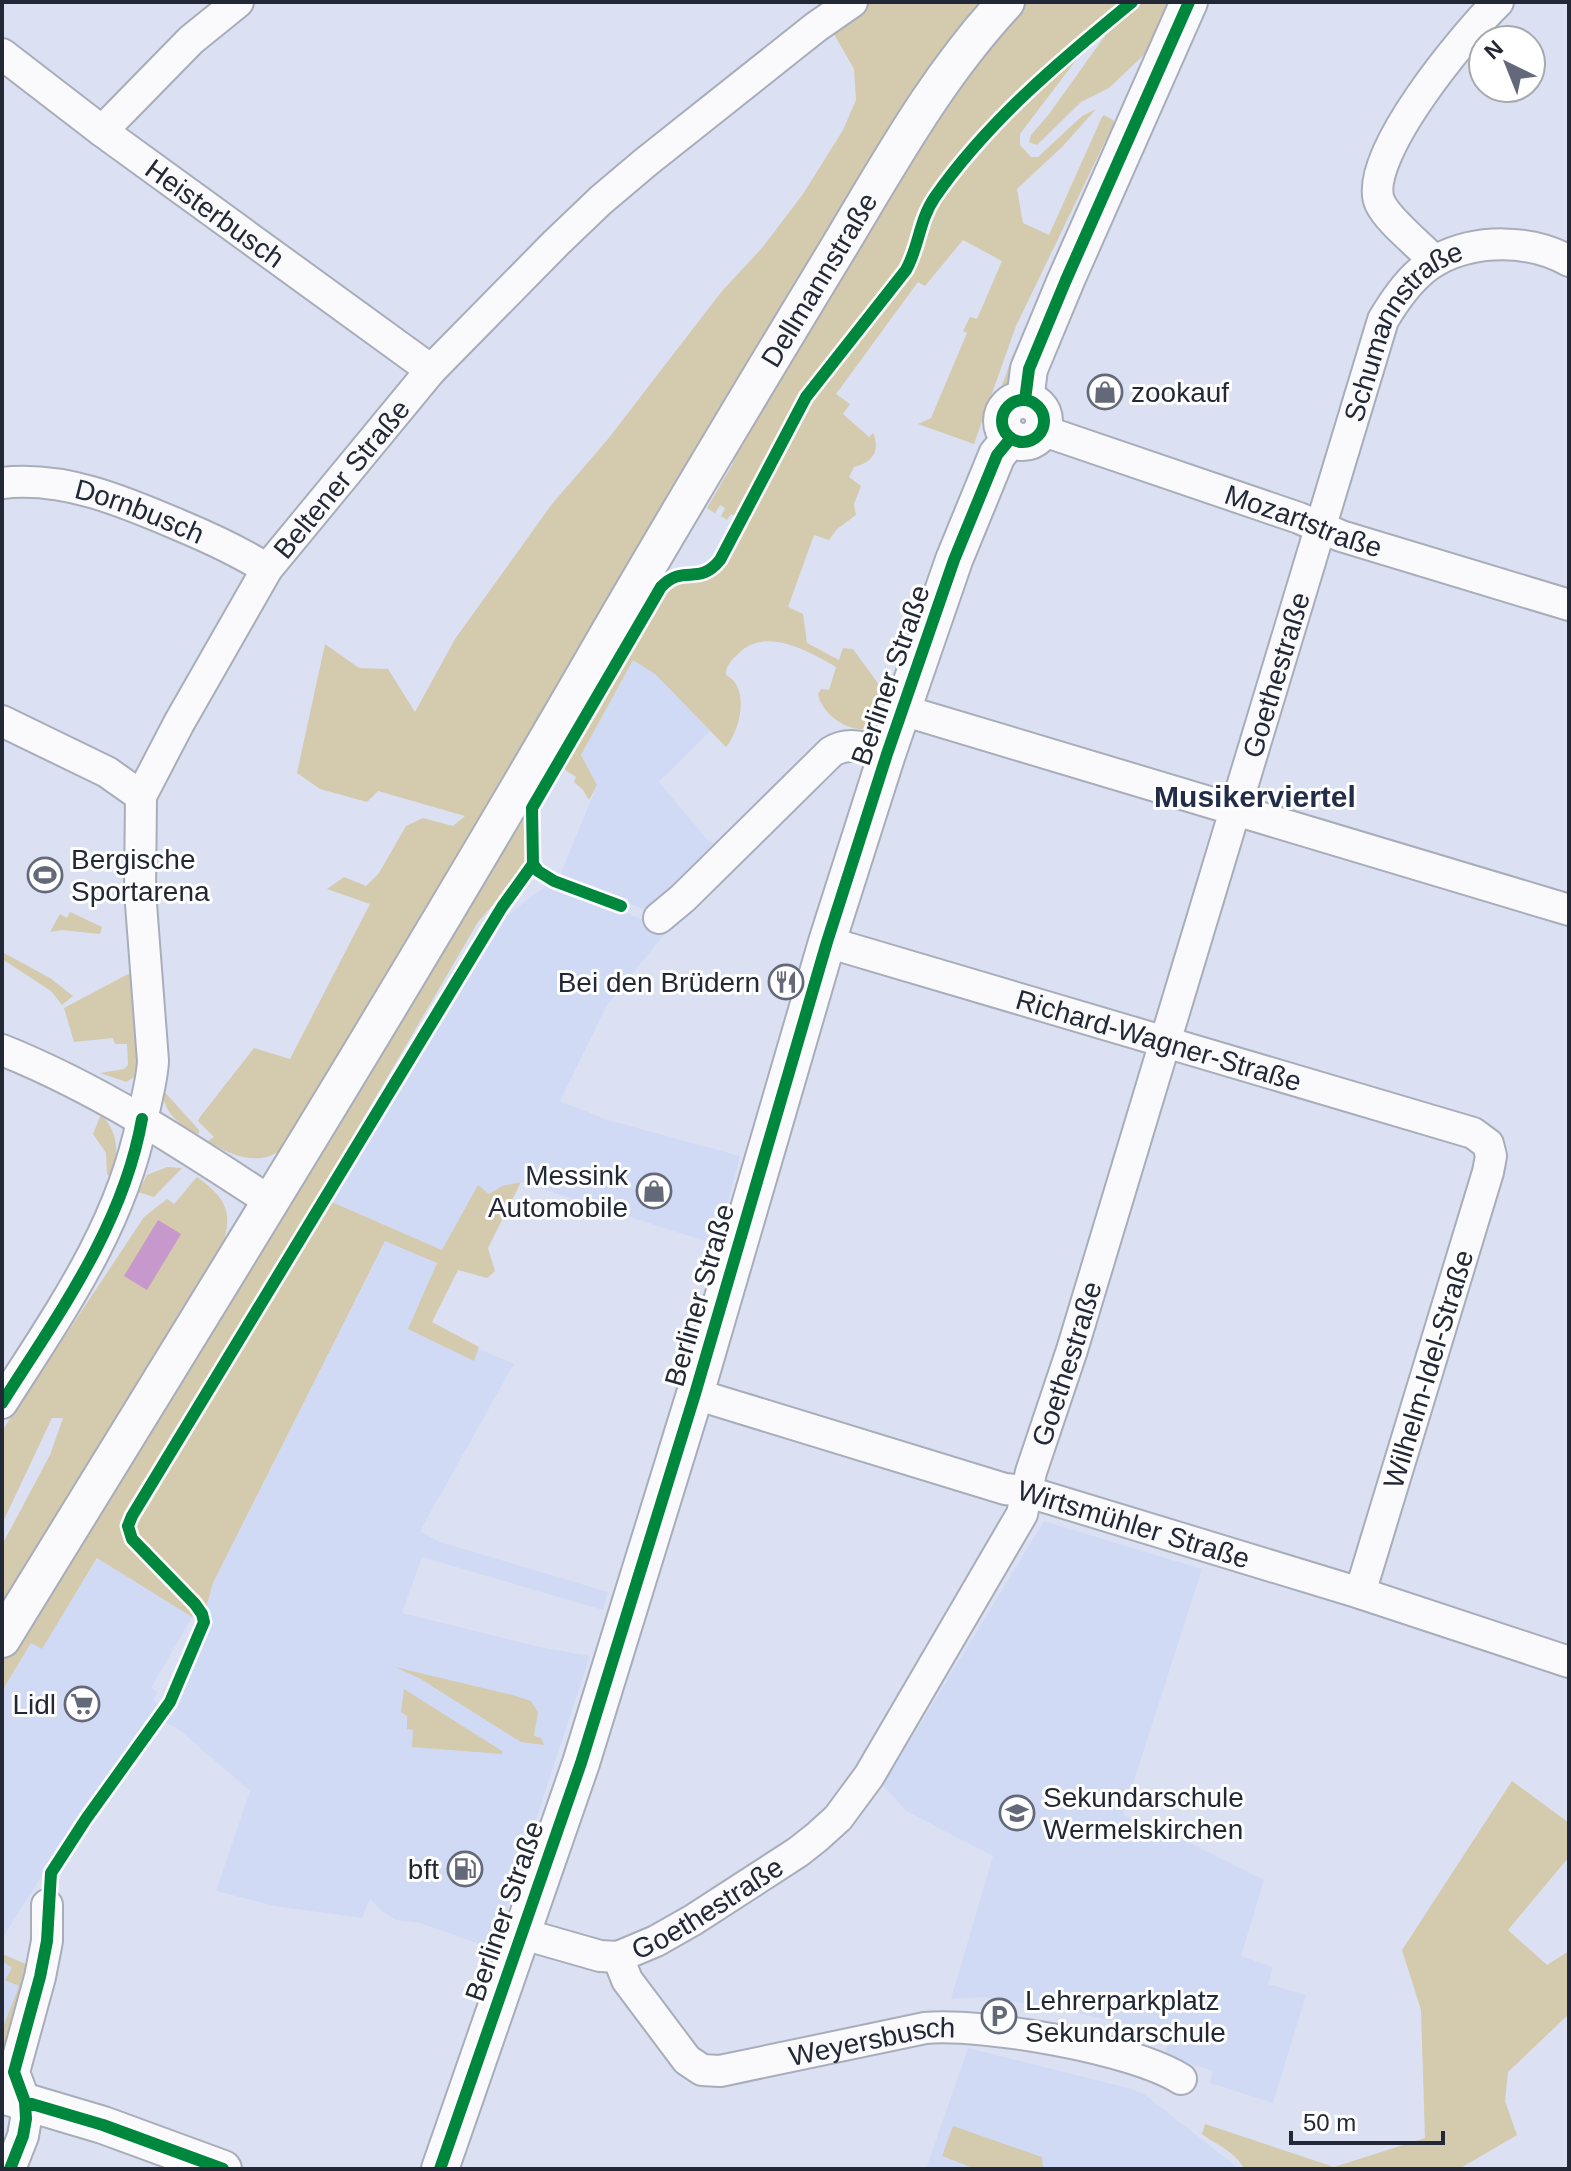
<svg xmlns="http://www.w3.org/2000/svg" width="1571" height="2171" font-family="Helvetica,sans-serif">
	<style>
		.built { fill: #d1daf5 }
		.green { fill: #d4caae }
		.water { fill: #c798cb }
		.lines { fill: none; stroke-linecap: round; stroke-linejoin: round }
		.minor-casing { stroke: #a8adba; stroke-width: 34 }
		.major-casing { stroke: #a8adba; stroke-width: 40 }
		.minor { stroke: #fafafd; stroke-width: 30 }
		.major { stroke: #fafafd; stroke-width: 36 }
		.cycleway-casing { stroke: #fff; stroke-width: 17 }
		.cycleway { stroke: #00873e; stroke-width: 12 }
		.labels { text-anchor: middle; stroke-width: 6; stroke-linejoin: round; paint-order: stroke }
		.street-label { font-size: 28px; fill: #232836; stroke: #fff }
		.poi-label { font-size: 28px; fill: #232836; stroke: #fff; text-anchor: start }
		.neighbourhood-label { font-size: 30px; font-weight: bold; fill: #232d49; stroke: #fff }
	</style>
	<rect width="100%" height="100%" fill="#dbe1f2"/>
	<path class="built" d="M633,659L655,674L710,731L659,782L707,839L715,844L719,843L649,911L567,881L561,873L597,785L581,755Z
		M548,884L669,929L607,1005L560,1101L608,1120L740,1156L717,1245L521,1182L465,1260L331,1202L505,917Z
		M386,1240L447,1268L419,1323L514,1364L420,1531L440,1542L608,1592L603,1610L422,1557L402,1613L535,1646L590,1656L503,1919L491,1948L420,1923L395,1920L382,1911L370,1899L362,1918L274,1906L216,1891L250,1791L177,1728L161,1721L178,1697L211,1627L206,1608L213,1583Z
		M1044,1521L1202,1569L1123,1815L1162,1829L1264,1880L1241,1956L1273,1967L1268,1984L1306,1995L1273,2103L1210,2083L1213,2071L1165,2055L1170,2033L1054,2008L985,1997L951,1999L993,1856L906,1811L883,1785Z
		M98,1558L192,1617L151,1688L158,1692L153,1700L160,1705L152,1718L69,1832L2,1939V1691L32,1642L42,1648Z
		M2,1954L33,1967L2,2059Z
		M968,2048L1128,2088L1144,2094L1232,2163L1236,2169H1043L1041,2157L942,2156L974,2169H926Z"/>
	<path class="green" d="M869,2H984L286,1146C262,1168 233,1157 208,1141L214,1137L198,1121L200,1117L254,1048L290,1059L370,904L327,889L344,877L366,886L379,873L406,826L423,818L453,826L465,816L378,791L367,802L320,789L297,773L325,644L359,668L388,669L415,712L455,639L552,504L608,439L722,291L762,248L803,194L843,130L856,100L854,69L831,29Z
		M1027,2H1123L1019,93L924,200L914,220L906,259L800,395L738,517L731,514L727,520L721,516L725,508L720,505L715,513L707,508L732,465L748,422L775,375L982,48Z
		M1140,2H1167L1168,5L1149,50L1109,88L1081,102L1037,145L1029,142L1031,135L1049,114L1112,26Z
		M1086,47L1020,134V145L1031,157H1038L1082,116L1096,109L1063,146L1017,189L1023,223L1049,235L1102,117L1104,115L1113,120L1114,123L1016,326L974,444L918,424L931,418L967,333L963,331L970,317L977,319L1002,261L963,240L925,286L918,282L836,394L850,404L843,414L869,437L873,433C881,451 872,463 854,467L849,477L861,486L854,504L856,515L837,529L829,540L814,535L788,607L803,614L807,643L839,660L843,648L853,649L885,693L870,728C850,734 822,715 818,694L821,689L829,690L836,667C808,651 765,626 738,654C731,661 726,665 726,675C750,687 741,729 726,747L655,674L633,660L581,755L597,785L589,800L583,790L574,782L576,777L561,767L659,598L675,580L712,578L720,572L755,511L798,418L915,267L927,224L942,198L1011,118Z
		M1013,355L1016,356L1009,393L995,408L993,431L988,443L985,432Z
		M528,803L529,859L526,867L478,922L318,1196L442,1250L478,1185L489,1194L502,1186L521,1182L488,1248L495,1271L487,1278L458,1270L432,1322L479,1347L474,1361L408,1329L437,1263L385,1241L213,1583L206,1608L192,1617L97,1558L42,1649L31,1643L2,1691V1662C100,1503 201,1348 299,1189C378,1062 452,932 528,803Z
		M70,912L102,927L100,934L62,930L50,932L60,914L67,918Z
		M2,952L50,978L73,996L62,1005L51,991L2,959Z
		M132,972L140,1062L136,1076L126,1082L100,1073L124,1069L128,1065L127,1044H115L113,1038L74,1042L64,1008Z
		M163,1090L199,1130V1134C180,1127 162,1111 163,1090Z
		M101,1114C121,1136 117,1152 112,1180L107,1174L106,1153L93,1134Z
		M167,1167L182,1168L154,1197L138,1192L147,1175Z
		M197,1177C229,1200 233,1214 221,1250L2,1616V1545L50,1455L63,1418H52L2,1524V1431L144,1217L167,1199L174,1204Z
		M395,1667L512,1695L531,1701L538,1712L534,1736L541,1738L544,1745L521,1742L511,1736L419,1678Z
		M404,1689L502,1751V1754L412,1747L413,1730L407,1729V1716L401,1712Z
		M1512,1781L1569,1823V1857L1508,1930L1547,1965L1569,1951V2014L1508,2072L1505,2101L1517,2135L1459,2169H1244C1235,2151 1218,2146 1202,2134L1205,2124L1334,2167L1425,2138L1421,2010L1402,1950Z
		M2,1954L33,1967L2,2059V2030L19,1986L5,1980L12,1968L2,1961Z
		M953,2126L1042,2157L1043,2169H975L942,2156Z"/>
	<path class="water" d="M158,1220L181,1234L147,1290L124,1276Z"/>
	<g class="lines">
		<g class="minor-casing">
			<g id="minor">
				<path id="s1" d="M2,54L102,131L431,370"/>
				<path d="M102,131L191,40L238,2"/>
				<path d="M1434,261C1420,245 1389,222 1380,203C1360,159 1467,32 1498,2"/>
				<path id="s2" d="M1041,430L1299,518L1341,536L1569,605"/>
				<path id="s3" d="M2,483C64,476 123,501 179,525C210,538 239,551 267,569"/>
				<path d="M902,710L1569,910"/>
				<path d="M2,721L107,772L141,796"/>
				<path d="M659,918L683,898L831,752C850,740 868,749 887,754"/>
				<path id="s4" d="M827,942L1473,1133L1488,1144L1491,1156L1488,1172L1360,1593"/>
				<path d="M2,1050C99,1089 184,1145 271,1202"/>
				<path id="s5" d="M695,1394L1005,1489L1025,1491L1360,1593L1569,1662"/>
				<path id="s6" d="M2,1403C60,1312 120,1228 142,1121C146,1100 152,1081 153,1061L140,891L141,796L179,723L267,569L431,370L556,243L601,200L646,162L816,27L852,2"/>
				<path id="s7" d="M523,1934L600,1956L618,1957L656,1941L693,1920L798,1852L817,1837L838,1818L869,1776L1022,1514L1031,1472L1072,1350L1383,320C1396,298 1413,273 1437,260C1476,239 1530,239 1569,261"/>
				<path id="s8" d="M618,1957L627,1980L687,2060L702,2070L720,2071L925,2028C984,2023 1131,2048 1181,2079"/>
				<path d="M10,2169L23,2136L26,2119L25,2102L14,2072L40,1977L47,1941V1905"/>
			</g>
		</g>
		<g class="major-casing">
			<g id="major">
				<path d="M1025,400L1029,369L1066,280L1189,2"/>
				<circle cx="1023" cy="421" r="21"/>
				<path id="s9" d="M2,1639C201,1315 401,993 591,664C668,530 748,397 828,265C883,175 933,80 1006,2"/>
				<path d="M2,2095L103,2125L223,2169"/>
				<path d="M440,2169L581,1763L695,1394L827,942L887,754L954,560L997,455L1011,438"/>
			</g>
		</g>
		<use href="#minor" class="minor"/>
		<use href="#major" class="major"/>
		<g class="cycleway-casing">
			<path id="cycleway" d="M1025,400L1029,369L1066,280L1189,2
				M1002 421a21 21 0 1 1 42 0a21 21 0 1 1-42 0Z
				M621,906L554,881L538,871L533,864L532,808L661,587C684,563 698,587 720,560L806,397L906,270C919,247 919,220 935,197C988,121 1061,60 1132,2
				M2,1403C59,1313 123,1226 142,1119
				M25,2102L103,2125L223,2169
				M10,2169L23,2136L26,2119L25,2102L14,2072L40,1977L47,1941L51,1873L86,1819L170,1702L204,1622L202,1614L195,1604L132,1539L128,1526L132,1516L502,907L533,864
				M440,2169L581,1763L695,1394L827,942L887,754L954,560L997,455L1011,438"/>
		</g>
		<use href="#cycleway" class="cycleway"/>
	</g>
	<defs>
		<g id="shop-ring" transform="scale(1.8)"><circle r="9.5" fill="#fff" stroke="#636978" stroke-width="1.5"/><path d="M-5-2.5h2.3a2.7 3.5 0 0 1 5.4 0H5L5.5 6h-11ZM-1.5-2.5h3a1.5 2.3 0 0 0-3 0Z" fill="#636978"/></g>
		<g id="stadium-ring" transform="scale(1.8)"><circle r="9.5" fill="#fff" stroke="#636978" stroke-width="1.5"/><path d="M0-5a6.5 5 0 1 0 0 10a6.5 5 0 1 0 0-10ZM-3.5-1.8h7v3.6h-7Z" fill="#636978"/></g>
		<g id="restaurant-ring" transform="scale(1.8)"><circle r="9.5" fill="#fff" stroke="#636978" stroke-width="1.5"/><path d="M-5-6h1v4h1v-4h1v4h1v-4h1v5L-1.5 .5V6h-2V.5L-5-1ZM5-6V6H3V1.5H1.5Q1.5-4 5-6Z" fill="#636978"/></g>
		<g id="supermarket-ring" transform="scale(1.8)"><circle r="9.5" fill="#fff" stroke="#636978" stroke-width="1.5"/><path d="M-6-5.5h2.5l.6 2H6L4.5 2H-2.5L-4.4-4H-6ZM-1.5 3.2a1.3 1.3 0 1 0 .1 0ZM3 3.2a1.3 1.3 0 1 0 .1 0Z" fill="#636978"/></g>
		<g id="school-ring" transform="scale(1.8)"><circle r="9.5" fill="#fff" stroke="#636978" stroke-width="1.5"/><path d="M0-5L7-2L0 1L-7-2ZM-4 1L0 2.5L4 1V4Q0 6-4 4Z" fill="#636978"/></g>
		<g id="fuel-ring" transform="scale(1.8)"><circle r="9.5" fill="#fff" stroke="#636978" stroke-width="1.5"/><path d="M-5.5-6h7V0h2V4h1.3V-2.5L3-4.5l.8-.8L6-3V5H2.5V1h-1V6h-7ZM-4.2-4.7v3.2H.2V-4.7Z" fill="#636978"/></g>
		<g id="parking-ring" transform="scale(1.8)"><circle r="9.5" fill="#fff" stroke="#636978" stroke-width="1.5"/><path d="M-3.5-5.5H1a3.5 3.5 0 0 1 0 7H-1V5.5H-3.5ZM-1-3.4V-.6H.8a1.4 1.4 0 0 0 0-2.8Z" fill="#636978"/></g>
	</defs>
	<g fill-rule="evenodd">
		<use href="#shop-ring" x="1105" y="392"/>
		<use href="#stadium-ring" x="45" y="875"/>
		<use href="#restaurant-ring" x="786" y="982"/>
		<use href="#shop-ring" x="654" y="1191"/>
		<use href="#supermarket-ring" x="82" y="1704"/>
		<use href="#school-ring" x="1017" y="1813"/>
		<use href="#fuel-ring" x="465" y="1869"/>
		<use href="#parking-ring" x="999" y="2016"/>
	</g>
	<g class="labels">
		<g class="street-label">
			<text dy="10" stroke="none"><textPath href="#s1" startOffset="266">Heisterbusch</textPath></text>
			<text dy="10" stroke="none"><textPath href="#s9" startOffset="1586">Dellmannstraße</textPath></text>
			<text dy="10" stroke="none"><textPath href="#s7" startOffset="1964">Schumannstraße</textPath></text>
			<text dy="10" stroke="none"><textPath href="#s6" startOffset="1020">Beltener Straße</textPath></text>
			<text dy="10" stroke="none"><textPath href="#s3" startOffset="142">Dornbusch</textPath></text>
			<text dy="10" stroke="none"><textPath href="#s2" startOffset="278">Mozartstraße</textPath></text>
			<text dy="10" stroke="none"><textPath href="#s7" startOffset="1592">Goethestraße</textPath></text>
			<text transform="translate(890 675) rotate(-71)" y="10">Berliner Straße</text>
			<text dy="10" stroke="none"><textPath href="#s4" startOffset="346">Richard-Wagner-Straße</textPath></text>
			<text transform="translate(699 1295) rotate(-74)" y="10">Berliner Straße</text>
			<text dy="10" stroke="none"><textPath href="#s7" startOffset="872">Goethestraße</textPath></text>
			<text transform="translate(1428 1369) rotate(-73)" y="10">Wilhelm-Idel-Straße</text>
			<text dy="10" stroke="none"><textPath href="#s5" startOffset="458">Wirtsmühler Straße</textPath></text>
			<text dy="10" stroke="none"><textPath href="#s7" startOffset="200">Goethestraße</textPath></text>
			<text transform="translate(504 1911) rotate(-71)" y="10">Berliner Straße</text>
			<text dy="10" stroke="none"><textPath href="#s8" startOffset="316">Weyersbusch</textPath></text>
		</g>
		<g class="poi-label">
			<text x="1131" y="402">zookauf</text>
			<text x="71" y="869">Bergische<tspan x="71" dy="32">Sportarena</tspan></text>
			<text x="760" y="992" text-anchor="end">Bei den Brüdern</text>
			<text x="628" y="1185" text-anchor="end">Messink<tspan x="628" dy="32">Automobile</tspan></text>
			<text x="56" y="1714" text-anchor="end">Lidl</text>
			<text x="1043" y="1807">Sekundarschule<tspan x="1043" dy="32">Wermelskirchen</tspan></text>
			<text x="439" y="1879" text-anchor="end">bft</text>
			<text x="1025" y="2010">Lehrerparkplatz<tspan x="1025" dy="32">Sekundarschule</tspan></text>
		</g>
		<g class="neighbourhood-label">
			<text x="1255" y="807">Musikerviertel</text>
		</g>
	</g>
	<rect width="1571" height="2171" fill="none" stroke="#232836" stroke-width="8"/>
	<g transform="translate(1507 64) rotate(317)"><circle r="38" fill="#ffffff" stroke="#a7a9af" stroke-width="2"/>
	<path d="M0-6L14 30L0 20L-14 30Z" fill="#636978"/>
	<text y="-12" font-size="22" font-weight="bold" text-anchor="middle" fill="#232836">N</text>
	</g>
	<path d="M1291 2131v12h152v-12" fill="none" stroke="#232836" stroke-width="4"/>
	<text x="1303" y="2131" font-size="24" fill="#232836" stroke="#ffffff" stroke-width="6" paint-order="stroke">50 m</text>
</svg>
